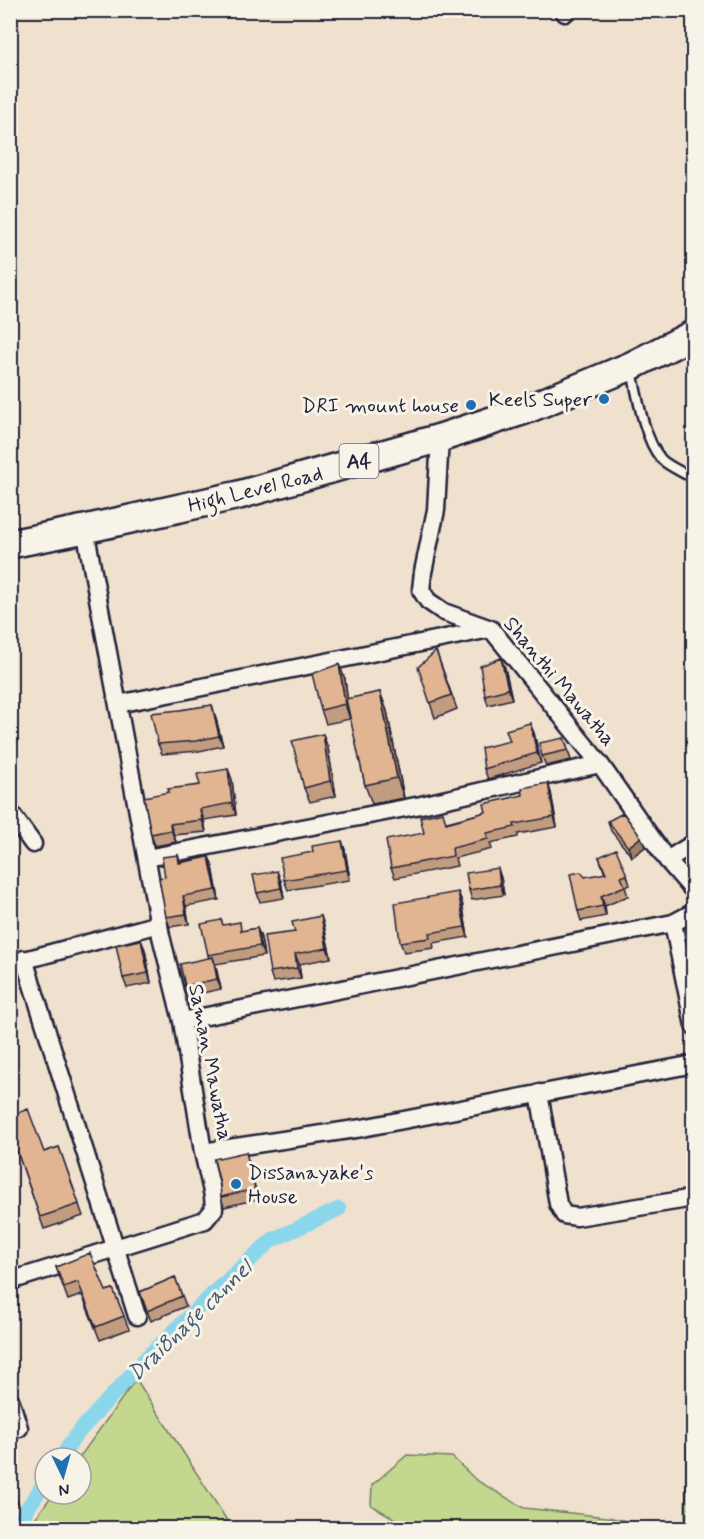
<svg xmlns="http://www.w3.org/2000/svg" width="704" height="1539" font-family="Mynerve,sans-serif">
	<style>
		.green { fill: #c3d88e; stroke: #727d64; stroke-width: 1.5 }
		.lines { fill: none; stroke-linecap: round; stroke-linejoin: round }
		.canal { stroke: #8ad6eb; stroke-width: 15 }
		.service-casing { stroke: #22223b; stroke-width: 13 }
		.minor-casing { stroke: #22223b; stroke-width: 21 }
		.trunk-casing { stroke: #22223b; stroke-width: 32 }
		.service { stroke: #f7f3e8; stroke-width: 8 }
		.minor { stroke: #f7f3e8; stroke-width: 16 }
		.trunk { stroke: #f7f3e8; stroke-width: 27 }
		.wall { fill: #c29c7e; stroke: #22223b; stroke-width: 1.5 }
		.shaded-wall { fill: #9e7f66; stroke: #22223b; stroke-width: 1.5 }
		.building { fill: #e1b592; stroke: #22223b; stroke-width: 1.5 }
		.poi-dot { fill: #1f6fb2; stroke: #f7f3e8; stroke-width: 2 }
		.labels { text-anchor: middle; stroke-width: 6; stroke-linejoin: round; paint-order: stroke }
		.shield { fill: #f7f3e8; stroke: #62616f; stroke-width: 1.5 }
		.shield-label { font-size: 20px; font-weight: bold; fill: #22223b }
		.poi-label { font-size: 21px; fill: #22223b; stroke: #f7f3e8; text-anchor: end }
		.street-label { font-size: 21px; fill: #22223b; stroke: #f7f3e8 }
		.water-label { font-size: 22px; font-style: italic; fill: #415870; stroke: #f7f3e8 }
	</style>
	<rect width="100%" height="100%" fill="#f0e0ce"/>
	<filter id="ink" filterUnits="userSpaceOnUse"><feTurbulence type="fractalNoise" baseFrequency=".0167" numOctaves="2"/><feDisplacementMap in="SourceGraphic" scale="12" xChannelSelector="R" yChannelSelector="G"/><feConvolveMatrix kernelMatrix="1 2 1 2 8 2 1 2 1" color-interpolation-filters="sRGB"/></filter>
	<g filter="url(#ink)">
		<path class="green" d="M691,1280H694V1528H685Z
			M136,1379L232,1528H28L53,1494H81V1458H79Z
			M407,1455L452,1457L476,1480L524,1508L607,1517L662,1528H411L371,1505L372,1485Z"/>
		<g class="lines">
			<path class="canal" d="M61,1458L76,1435L147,1357L221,1286L272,1240L339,1209
				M21,1518L45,1482"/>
			<g class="service-casing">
				<path id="service" d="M632,370C637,395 644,439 661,459C667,465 678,470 685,474"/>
			</g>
			<g class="minor-casing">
				<path id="minor" d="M565,13L566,10
					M440,438L436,510L423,572L421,590L428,601L444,612L491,629L600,764L667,860L694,891
					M85,529L161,936L182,1021L203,1152L362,1128L694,1064
					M118,704L490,629
					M10,812L33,844
					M147,858L421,805L600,764
					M667,860L694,843
					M673,923L694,1026
					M24,959L137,1316
					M10,964L159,924
					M182,1021L673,923L694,912
					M539,1093L558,1204L564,1215L577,1217L694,1198
					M10,1281L205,1220L214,1209L213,1196L203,1152
					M10,1399L19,1428"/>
			</g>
			<g class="trunk-casing">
				<path id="trunk" d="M10,544L85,529L239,495L440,438L525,410L631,366L694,334"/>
			</g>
			<use href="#service" class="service"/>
			<use href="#minor" class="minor"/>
			<use href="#trunk" class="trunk"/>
		</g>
		<path class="wall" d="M436,651L457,709L435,718L430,703Z
			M505,668L512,699L488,705L485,695Z
			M345,679L347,699L380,692L387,711L404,798L372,804L365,785L349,709L350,719L326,724L321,710Z
			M212,705L215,715L223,746L199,751L162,754L158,744L180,710Z
			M534,733L541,763L488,779L484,769L510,741Z
			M564,738L571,760L546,766L542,756Z
			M328,748L336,796L310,802L304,788Z
			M228,769L232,780L236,815L204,820L206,832L174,835L176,842L155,846L151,834L200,785Z
			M548,783L551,793L557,827L518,834V837L490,843L492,849L455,858L457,866L395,878L391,868L424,833L447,822L486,812Z
			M608,821L645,847L632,857L611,831Z
			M342,841L345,850L350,880L288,890L284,880L313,852Z
			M178,855L181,863L209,857L213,867L219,900L186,906L189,924L170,927L166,917L165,877Z
			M599,857L627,875L630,885L625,887L628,896L605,906L606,916L581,921L578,911L585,877L605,874Z
			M501,878L504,895L472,900L469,890Z
			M281,881L284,898L260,902L257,893Z
			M458,892L462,902L468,937L433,943L434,948L404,952L400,942Z
			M321,916L324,926L331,958L299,964L301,978L273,982L270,972L295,932Z
			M221,920L223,925L243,931L257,928L261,938L264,956L215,964L221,989L188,996L185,986L209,958L208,955Z
			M141,940L145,950L151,983L127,988L123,978Z
			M10,1131L44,1152L59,1147L83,1216L44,1229Z
			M249,1162L258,1199L224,1207L221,1197Z
			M10,1223L14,1232L10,1233Z
			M56,1267L106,1291L113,1289L129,1329L100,1340L82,1295L68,1300Z
			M175,1277L186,1306L151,1321L140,1292Z
			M10,1483L19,1505L10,1508Z"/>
		<path class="shaded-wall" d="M501,658L505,668L512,699L508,689Z
			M339,664L345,679L350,719L345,704Z
			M380,692L387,711L404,798L397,778Z
			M212,705L215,715L223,746L219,736Z
			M530,723L534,733L541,763L537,753Z
			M323,734L328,748L336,796L330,781Z
			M228,769L232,780L236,815L232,803Z
			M548,783L551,793L557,827L554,817Z
			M200,809L204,820L206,832L202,820Z
			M170,824L174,835L176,842L171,830Z
			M641,837L645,847L632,857L628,847Z
			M342,841L345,850L350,880L347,870Z
			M209,857L213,867L219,900L216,890Z
			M498,868L501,878L504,895L500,885Z
			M277,871L281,881L284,898L281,888Z
			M458,892L462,902L468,937L465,927Z
			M183,896L186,906L189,924L186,914Z
			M601,896L605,906L606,916L603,906Z
			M321,916L324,926L331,958L327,948Z
			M257,928L261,938L264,956L260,946Z
			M141,940L145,950L151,983L148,973Z
			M295,954L299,964L301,978L297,968Z
			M213,957L216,967L221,989L217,979Z"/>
		<path class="building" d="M436,651L451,695L430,703L418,667Z
			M501,658L508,689L485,695L480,666Z
			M339,664L345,704L321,710L312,674Z
			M380,692L397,778L365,785L346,699Z
			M212,705L219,736L196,741L158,744L151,713L180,710Z
			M530,723L537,753L484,769L481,748L510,741L506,730Z
			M323,734L330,781L304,788L292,741Z
			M564,738L568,750L542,756L539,743Z
			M228,769L232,803L200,809L202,820L170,824L171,830L151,834L144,797L169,792L168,789L200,785L197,774Z
			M548,783L554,817L514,824L515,827L487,833L488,839L452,848L453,856L391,868L386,840L424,833L420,817L443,812L446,823L486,812L484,804L523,795L522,788Z
			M623,813L641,837L628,847L608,821Z
			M342,841L347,870L284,880L280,858L313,852L312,846Z
			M616,849L627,875L621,877L625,886L601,896L603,906L578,911L570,874L581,872L585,877L606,873L599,857Z
			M178,855L179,863L209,857L216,890L183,896L186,914L166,917L159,878L165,877L162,857Z
			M498,868L500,885L469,890L466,873Z
			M277,871L281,888L257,893L253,875Z
			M458,892L465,927L429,933L430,938L400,942L395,903Z
			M321,916L327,948L295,954L297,968L270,972L264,936L295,932L292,922Z
			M221,920L223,925L240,922L241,931L257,928L260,946L208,955L201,924Z
			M141,940L148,973L123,978L116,945Z
			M213,957L217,979L185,986L180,964Z
			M28,1109L44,1152L59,1147L79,1204L40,1217L10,1131V1116Z
			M246,1152L255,1189L221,1197L220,1184L214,1159Z
			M90,1253L106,1291L113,1289L124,1316L96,1327L78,1282L64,1287L56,1267Z
			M175,1277L182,1296L147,1311L140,1292Z
			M10,1483L14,1492L10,1494Z"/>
	</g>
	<g class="poi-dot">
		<circle cx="604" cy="399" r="6"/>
		<circle cx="471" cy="405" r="6"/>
		<circle cx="236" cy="1184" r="6"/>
	</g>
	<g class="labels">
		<rect class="shield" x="339.5" y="444" width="39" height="34" rx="4.5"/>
		<g class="shield-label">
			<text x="359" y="468">A4</text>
		</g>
		<g class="poi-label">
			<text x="592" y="406">Keels Super</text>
			<text x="459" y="412">DRI mount house</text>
			<text x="248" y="1179" text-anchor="start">Dissanayake's<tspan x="248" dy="24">House</tspan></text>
		</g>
		<g class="street-label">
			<text transform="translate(255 489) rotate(-14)" y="7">High Level Road</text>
			<text transform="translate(560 681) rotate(50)" y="7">Shanthi Mawatha</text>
			<text transform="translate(211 1062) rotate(79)" y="7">Saman Mawatha</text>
		</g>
		<g class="water-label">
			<text transform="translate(189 1320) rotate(-44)" y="8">Drai8nage cannel</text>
		</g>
	</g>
	<rect width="704" height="1539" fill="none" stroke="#f7f3e8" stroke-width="36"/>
	<rect x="18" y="18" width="668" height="1503" fill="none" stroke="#22223b" stroke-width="2" filter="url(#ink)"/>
	<g transform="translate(63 1476) rotate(175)"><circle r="28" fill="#f7f3e8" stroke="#a29fa3" stroke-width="1.5"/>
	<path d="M0-4.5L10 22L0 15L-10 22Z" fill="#1f6fb2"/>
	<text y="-9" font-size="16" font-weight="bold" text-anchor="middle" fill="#22223b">N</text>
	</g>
</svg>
